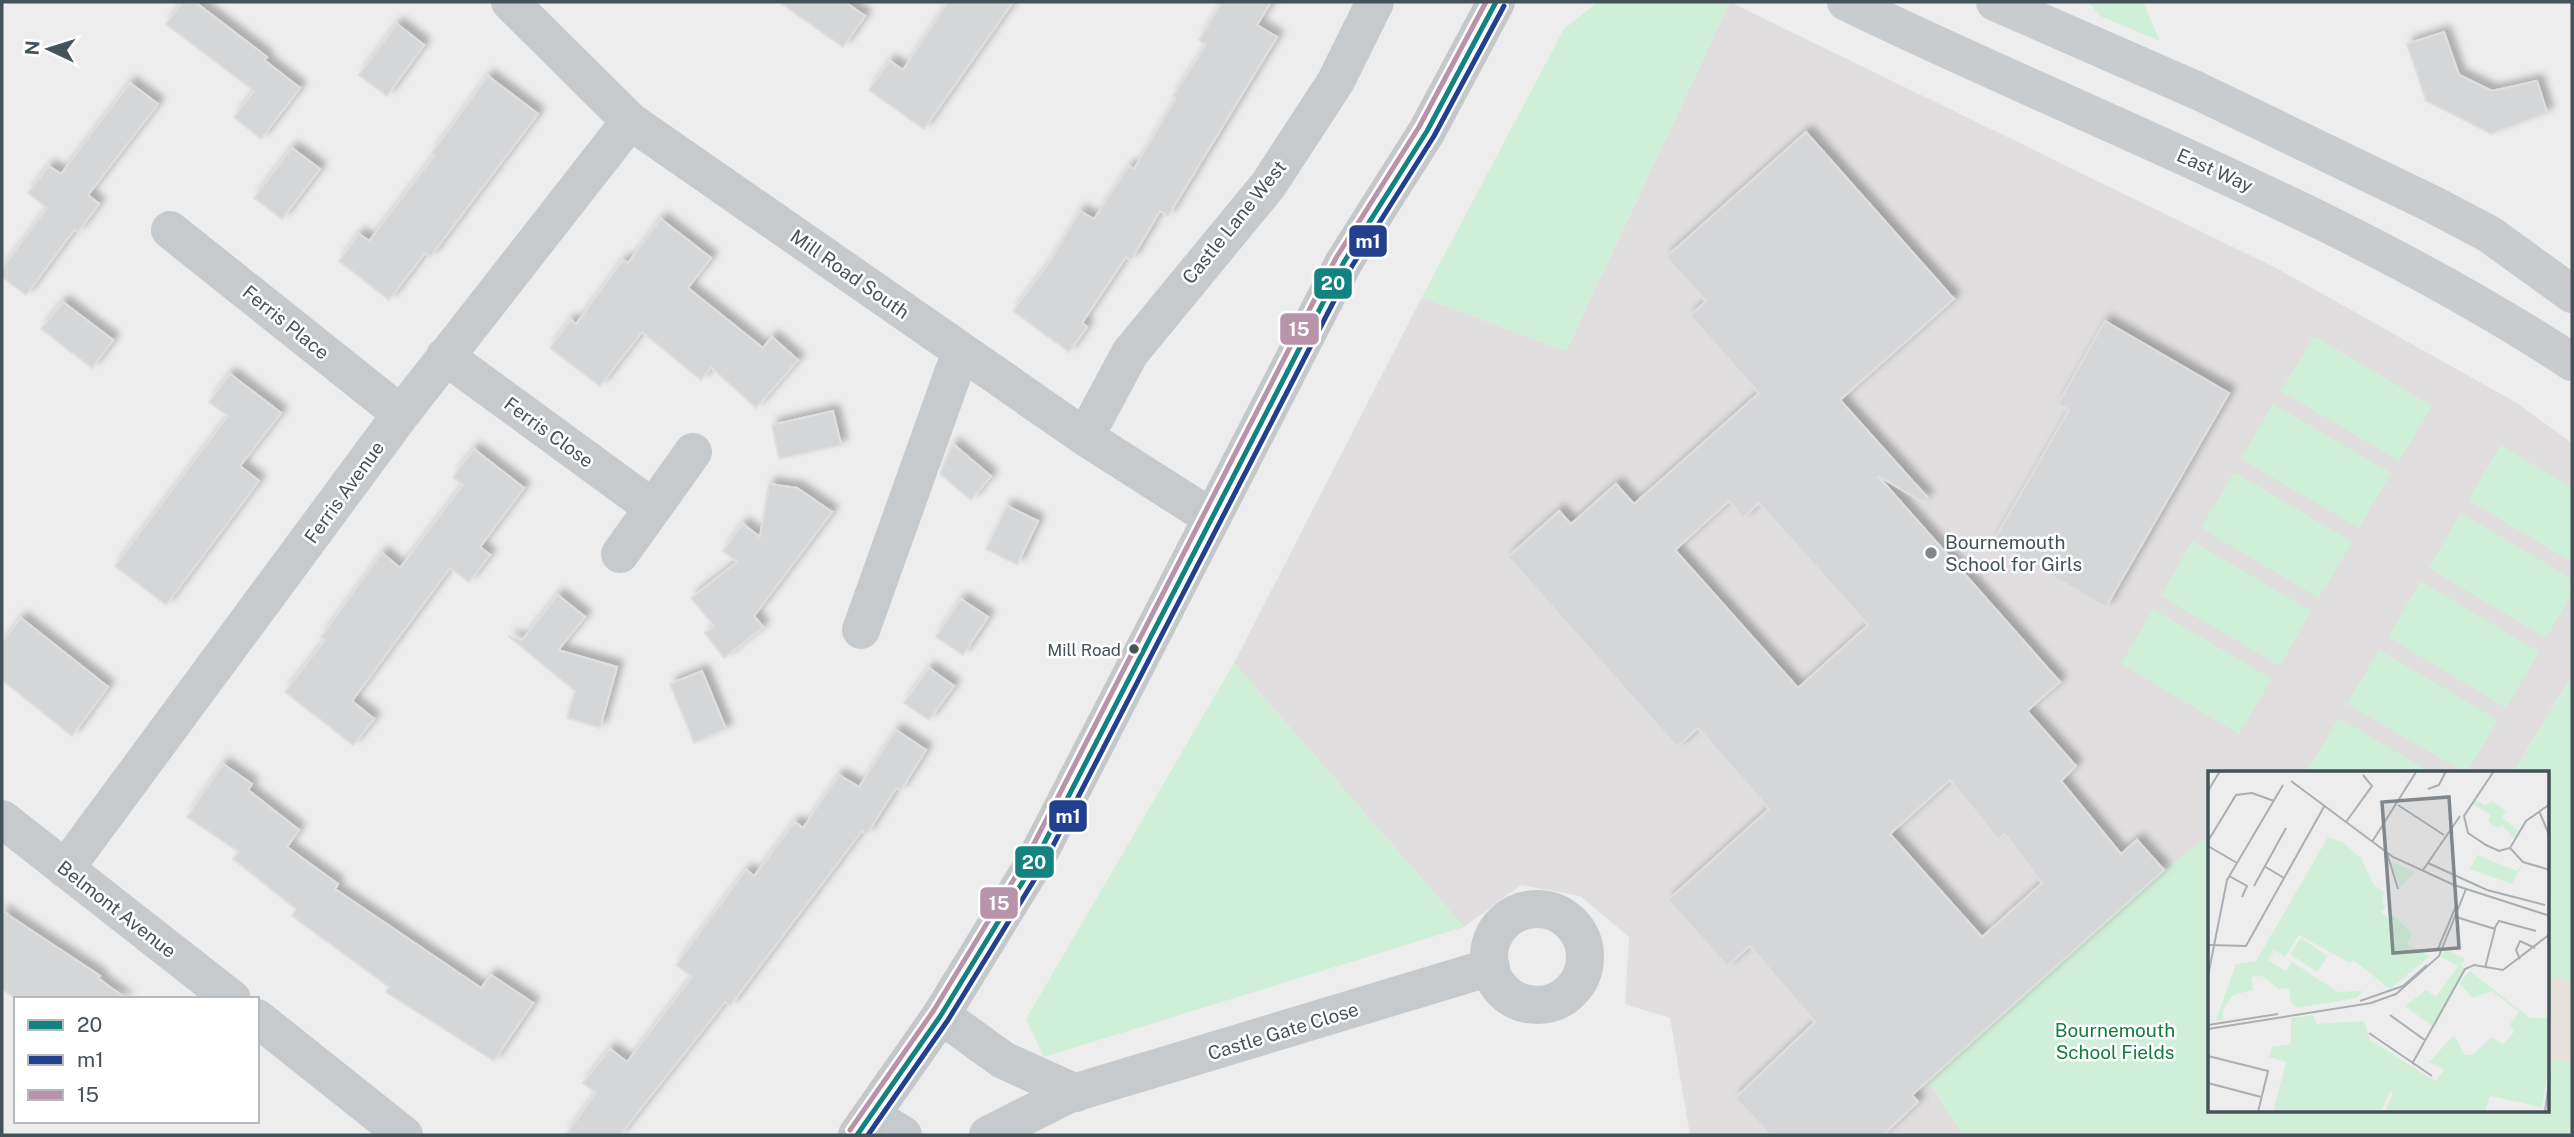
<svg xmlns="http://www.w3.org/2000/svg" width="2574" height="1137" font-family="'Public Sans',sans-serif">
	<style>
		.education { fill: #e0dedf }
		.green { fill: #d0efd9 }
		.sand { fill: #e6e2db }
		.building { fill: #d5d6d7; stroke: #dfdfe0; stroke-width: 2; fill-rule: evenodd; filter: url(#shadow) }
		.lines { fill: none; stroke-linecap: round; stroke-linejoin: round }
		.street { stroke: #c7cacd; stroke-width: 38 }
		.secondary { stroke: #c9ccce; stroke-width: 38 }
		.primary { stroke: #c4c8cb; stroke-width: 38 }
		.bus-1-casing { stroke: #fff; stroke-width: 10 }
		.bus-2-casing { stroke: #fff; stroke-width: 10 }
		.bus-3-casing { stroke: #fff; stroke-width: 10 }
		.bus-1 { stroke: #128380; stroke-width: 5 }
		.bus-2 { stroke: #23408f; stroke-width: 5 }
		.bus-3 { stroke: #b893aa; stroke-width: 5 }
		.poi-dot { fill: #80888d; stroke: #fff; stroke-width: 2.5 }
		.bus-dot { fill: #44525a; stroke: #fff; stroke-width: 2.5 }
		.labels { text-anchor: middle; stroke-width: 5; stroke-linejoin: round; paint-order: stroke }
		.bus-label { font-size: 17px; fill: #44525a; stroke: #fff; text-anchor: end }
		.street-label { font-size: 19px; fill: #44525a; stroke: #fff }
		.poi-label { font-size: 19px; fill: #44525a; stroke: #fff; text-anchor: start }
		.park-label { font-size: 19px; fill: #127e3d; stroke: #fff }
		.inset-road { fill: none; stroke: #aaafb2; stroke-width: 2 }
		.view { fill: #80888d; fill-opacity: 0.15; stroke: #80888d; stroke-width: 3.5 }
		.inset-edge { fill: none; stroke: #44525a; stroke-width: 3.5 }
		.line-badge { stroke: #fff; stroke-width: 2.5 }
		.badge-label { font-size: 19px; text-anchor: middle; font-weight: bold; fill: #fff }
	</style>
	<defs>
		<filter id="shadow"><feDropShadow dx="6" dy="-6" stdDeviation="3.5" flood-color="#0004"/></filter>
	</defs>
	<rect width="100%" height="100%" fill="#eeeded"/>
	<path class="education" d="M1730,2L2276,268L2517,403L2572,443V675L2513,773H2210V835L2164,870L1928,1081L1963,1135H1690L1670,1018L1625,1004L1629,937L1580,896L1521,885L1464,927L1234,663L1422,297L1566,351Z"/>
	<path class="green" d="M1598,2H1730L1566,351L1422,297L1564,29Z
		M2089,2H2143L2160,41L2100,16Z
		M2314,336L2432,406L2399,461L2281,391Z
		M2273,404L2391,473L2359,528L2241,459Z
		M2501,445L2572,488V562L2468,500Z
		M2234,472L2352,542L2319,598L2201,528Z
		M2461,513L2572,579V593L2546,638L2429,568Z
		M2192,541L2311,611L2280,666L2161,596Z
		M2421,581L2539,652L2506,708L2388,637Z
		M2153,609L2272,679L2239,734L2121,664Z
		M2379,650L2498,720L2466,773L2347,704Z
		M1234,663L1464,927L1044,1057L1026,1019Z
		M2572,675V1135H1963L1928,1081L2164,870L2210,835V1111H2548V773H2513Z
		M2339,718L2432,773H2306Z"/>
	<path class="sand" d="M2548,976L2572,980V1061L2554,1060L2548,1065Z"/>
	<path class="building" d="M183,2H195L267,57L264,60L300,88L261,139L234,117L254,91L166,24Z
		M779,2H845L865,16L843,47Z
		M948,2H1013L924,129L869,90L890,61L903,70Z
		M1222,2H1271L1257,25L1277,37L1168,216L1160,211L1131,260L1126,257L1082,323L1087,327L1069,352L1013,311L1049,263L1080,211L1094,219L1129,166L1134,169L1176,98L1173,96L1206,45L1199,40Z
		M397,24L424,45L387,96L359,75Z
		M2444,32L2459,75L2492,91L2537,81L2547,113L2491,134L2426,101L2407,44Z
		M488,76L538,114L430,257L425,253L389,300L339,261L359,234L369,241L435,155L432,153Z
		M130,83L158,104L88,195L99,204L78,232L75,229L26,295L2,277V269L47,208L28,193L49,166L61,174Z
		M1806,132L1954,299L1840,400L1927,497L1923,502L1878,476L2060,682L2027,711L2076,766L2061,781L2121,854L2137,840L2164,870L1912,1095L1918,1102L1883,1135H1770L1735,1098L1815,1022L1750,946L1727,966L1668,900L1769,809L1698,728L1677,747L1508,557L1559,511L1571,524L1616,484L1634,504L1759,393L1690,316L1706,301L1666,257ZM1729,501L1743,518L1759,503L1868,625L1798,688L1675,550ZM1950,780L1998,839L2005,834L2042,883L1982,937L1890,834Z
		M292,148L320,169L282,219L254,198Z
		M661,219L711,258L688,288L763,348L772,337L798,360L756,408L711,367L701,380L642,332L600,386L550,348L571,320L576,324L623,260L628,263Z
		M63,302L113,340L92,368L41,329Z
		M2105,321L2229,393L2106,607L1993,542L2069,410L2058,404Z
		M230,374L281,413L240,466L259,481L166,605L115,566L228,416L209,402Z
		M833,411L841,445L779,459L772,425Z
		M953,444L991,476L971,500L940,474Z
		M474,449L524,488L480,547L490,555L469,582L450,568L352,701L374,719L353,745L285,692L325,640L321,637L382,553L400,568L463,485L453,477Z
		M769,484L797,488L832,512L754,616L763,627L724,658L705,633L714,626L691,598L737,562L723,551L743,524L760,537Z
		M1007,506L1038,521L1017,565L986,549Z
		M558,595L585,617L558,650L617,667L600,728L567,718L575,691L508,636L522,640Z
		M961,599L988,617L963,655L936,637Z
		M21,618L108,687L72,736L2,680V643Z
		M929,668L954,686L929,720L904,703Z
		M702,671L726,729L694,743L670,684Z
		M896,730L926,750L901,790L896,788L867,834L862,831L730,1006L725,1002L620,1135H566L596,1093L583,1083L610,1049L627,1062L692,977L676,965L746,870L754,876L795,822L803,828L839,775L859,787Z
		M223,764L252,784L248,790L299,830L287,847L338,884L335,889L481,988L491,975L533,1003L494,1061L386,992L389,987L292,916L296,909L233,859L239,852L187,817Z
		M2,911L100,976L98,978L126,999H16L2,989Z"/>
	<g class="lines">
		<path class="street" d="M510,2L630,121L1085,437L1212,518
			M170,230L401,414
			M445,356L653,508
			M1085,437L1130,353L1269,184L1336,81L1375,2
			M620,554L693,452
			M861,630L961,351
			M2,819L232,999
			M65,869L401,414L630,121
			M1489 957a48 48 0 1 1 96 0a48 48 0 1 1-96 0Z
			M941,1015L1003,1060L1076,1093
			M257,1018L404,1135
			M873,1116L903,1135
			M988,1135L1067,1095L1491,967"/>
		<path class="secondary" d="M1846,2C2089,120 2345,213 2572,362
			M1995,2L2198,91L2434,205L2489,234L2572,294"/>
		<path class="primary" d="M857,1135L941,1015L1033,865L1344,262L1427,131L1496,2"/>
		<g class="bus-1-casing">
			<path id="bus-1" d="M857,1135L941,1015L1033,865L1344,262L1427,131L1496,2"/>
		</g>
		<g class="bus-2-casing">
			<path id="bus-2" d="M868,1135L948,1020L1041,869L1352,266L1434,136L1504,6"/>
		</g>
		<g class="bus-3-casing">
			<path id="bus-3" d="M850,1130L934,1010L1025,861L1336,258L1419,127L1486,2"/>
		</g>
		<use href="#bus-1" class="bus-1"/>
		<use href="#bus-2" class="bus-2"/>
		<use href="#bus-3" class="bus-3"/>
	</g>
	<circle class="poi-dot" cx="1931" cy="553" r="7"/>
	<circle class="bus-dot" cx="1134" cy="649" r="6"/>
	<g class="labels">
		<g class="bus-label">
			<text x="1121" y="656">Mill Road</text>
		</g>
		<g class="street-label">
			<text transform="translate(2215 170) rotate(24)" y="7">East Way</text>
			<text transform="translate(1234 222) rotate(-51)" y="7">Castle Lane West</text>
			<text transform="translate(850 274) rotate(35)" y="7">Mill Road South</text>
			<text transform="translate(286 322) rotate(39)" y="7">Ferris Place</text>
			<text transform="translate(549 432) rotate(36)" y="7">Ferris Close</text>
			<text transform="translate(344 492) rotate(-54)" y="7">Ferris Avenue</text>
			<text transform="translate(117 909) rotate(38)" y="7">Belmont Avenue</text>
			<text transform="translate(1283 1031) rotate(-17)" y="7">Castle Gate Close</text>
		</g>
		<g class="poi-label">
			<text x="1945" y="549">Bournemouth<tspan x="1945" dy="22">School for Girls</tspan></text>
		</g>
		<g class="park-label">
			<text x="2115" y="1037">Bournemouth<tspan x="2115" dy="22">School Fields</tspan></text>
		</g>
	</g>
	<g transform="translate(2208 771)">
		<rect width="341" height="341" fill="#eeeded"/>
		<path d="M267,28L277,34L284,30L298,40L294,46L311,60L306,68L294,54L290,57L280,51L282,44L264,32ZM120,66L134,71L153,87L166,114L176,121L174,132L178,136L173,141L180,147L185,144L204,163L199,173L222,185L182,218L145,189L142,192L91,164L77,186L66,179L60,189L78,200L84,191L130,221L155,220L149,227L89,237L83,232L81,217L71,218L54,205L44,206L45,219L25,224L15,239V249H8L28,193L48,190ZM269,84L309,100L315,93L304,113L262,98ZM185,91L207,101L192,116L183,92ZM93,167L120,185L109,201L82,183ZM238,178L257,188L253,194L257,198L227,257L197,235L218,219L228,226L250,195L233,186ZM262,200L322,247H341V296L334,336L282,325L277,341H177L185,322L182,320L173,341H65L78,291L61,286L64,276L83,273V247L105,244L109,253L156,250L162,269L227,310L236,299L221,291L246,264L257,284H264L284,266L295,273L306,261L302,253L311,241L284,220L265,227L251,212Z" fill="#d0efd9"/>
		<path class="inset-road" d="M286,0L256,45L260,62L278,74L291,80L302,77L318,50L342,33M83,10L185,86L246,114L342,145M220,18L231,14L238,0M0,20L12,0M190,34L236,64M331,40L342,66M138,51L164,15L155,4M0,70L28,24L44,22L66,30M164,71L208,1M0,75L29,92M302,77L315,91L342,99M179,82L190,118M220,92L279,119L337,134M56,95L76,107M215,99L252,45M21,105L39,115L34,126M46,115L78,57M248,146L287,158L277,197M286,158L291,150L328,160M0,174L38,175L117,34M230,178L248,135M312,188L308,179L312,170L327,177M0,205L19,109L75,14M152,230L195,215L219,194M182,244L218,270M0,254L70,243M0,258L163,232L188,223L231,185L258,118M161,262L224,305M0,285L60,300L50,341M204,293L257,198L266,194L295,199L342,163M0,312L53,326M337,341L342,304"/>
		<path class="view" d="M241,26L251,177L185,182L174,31Z"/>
		<rect width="341" height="341" class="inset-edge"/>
	</g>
	<g class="line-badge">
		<rect x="1348" y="224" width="40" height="34" rx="7" fill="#23408f"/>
		<rect x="1313" y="267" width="40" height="33" rx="7" fill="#128380"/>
		<rect x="1279" y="312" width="41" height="34" rx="7" fill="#b893aa"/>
		<rect x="1048" y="799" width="40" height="34" rx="7" fill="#23408f"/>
		<rect x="1014" y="845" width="41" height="34" rx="7" fill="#128380"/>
		<rect x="979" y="886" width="40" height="34" rx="7" fill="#b893aa"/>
	</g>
	<g class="badge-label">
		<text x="1368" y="248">m1</text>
		<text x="1333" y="290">20</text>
		<text x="1299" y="336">15</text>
		<text x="1068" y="823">m1</text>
		<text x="1034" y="869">20</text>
		<text x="999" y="910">15</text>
	</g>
	<rect width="2574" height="1137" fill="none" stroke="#44525a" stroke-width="7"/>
	<rect x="14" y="997" width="245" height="126" fill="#ffffff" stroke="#b4babd" stroke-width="2"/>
	<rect x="28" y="1020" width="35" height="10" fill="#128380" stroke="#b4babd" stroke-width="2"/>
	<text x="77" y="1032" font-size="21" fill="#44525a">20</text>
	<rect x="28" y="1055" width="35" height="10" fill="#23408f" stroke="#b4babd" stroke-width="2"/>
	<text x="77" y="1067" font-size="21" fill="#44525a">m1</text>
	<rect x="28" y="1090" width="35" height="10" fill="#b893aa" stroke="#b4babd" stroke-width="2"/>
	<text x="77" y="1102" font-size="21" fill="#44525a">15</text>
	<g transform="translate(49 49) rotate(274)" stroke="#ffffff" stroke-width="5" paint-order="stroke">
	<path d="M0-5L12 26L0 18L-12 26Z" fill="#44525a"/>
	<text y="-10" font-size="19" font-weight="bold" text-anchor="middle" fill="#44525a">N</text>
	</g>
</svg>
